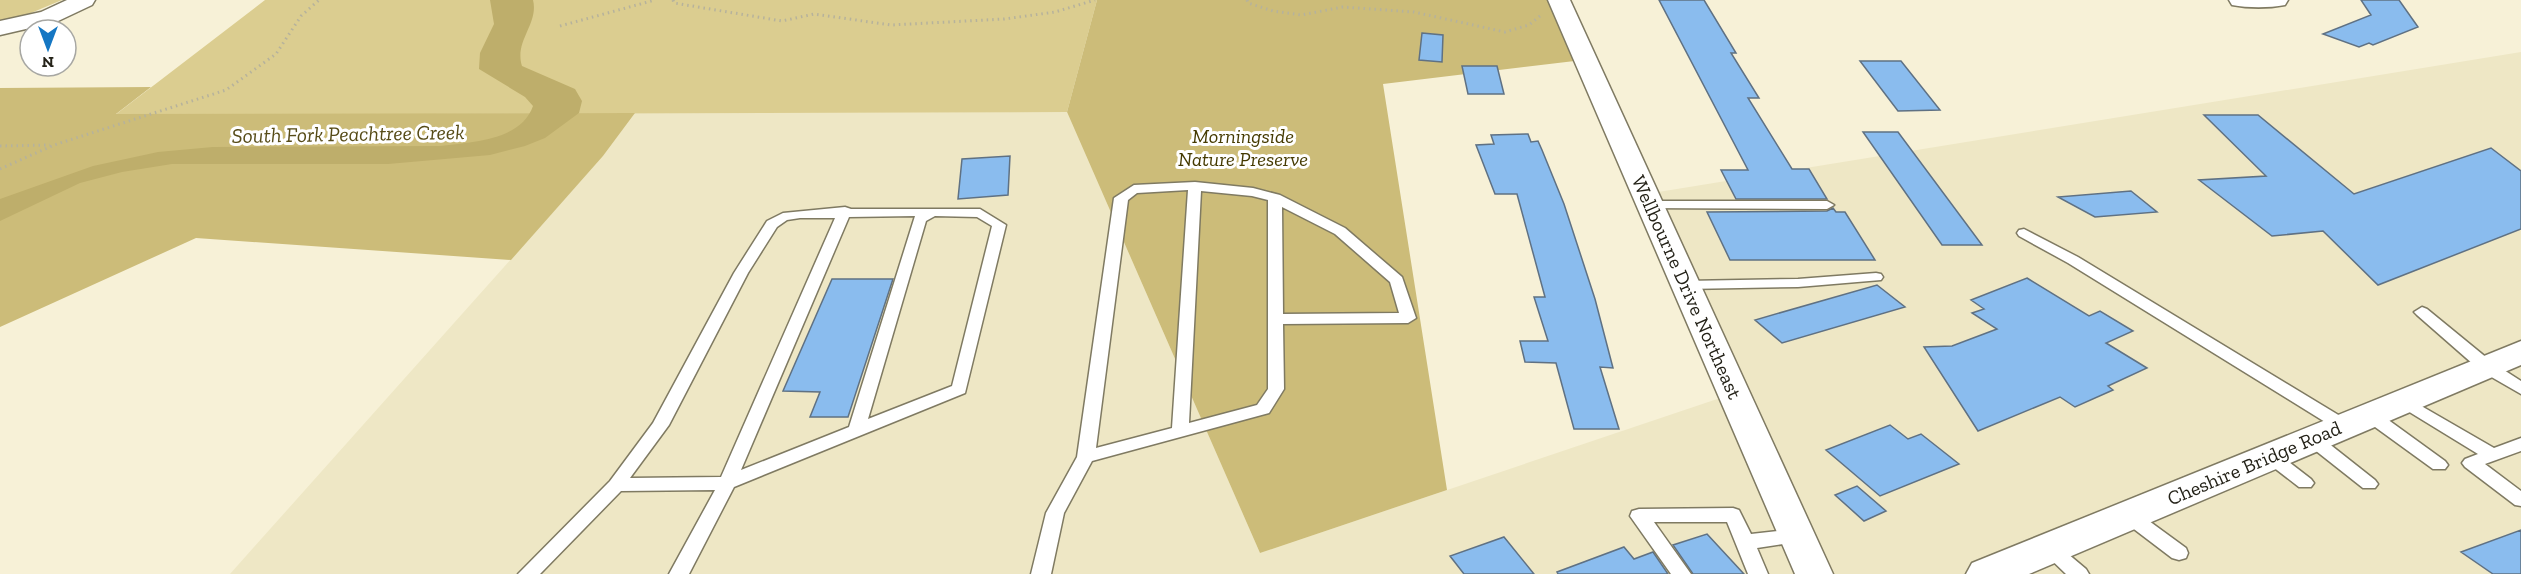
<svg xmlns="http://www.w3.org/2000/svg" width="2521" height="574" font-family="'Zilla Slab',serif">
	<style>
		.built { fill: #eee7c5 }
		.green { fill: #dbcd90 }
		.forest { fill: #ccbc79 }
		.water { fill: #beae6b }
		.building { fill: #8abcee; stroke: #5f7183; stroke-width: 1.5 }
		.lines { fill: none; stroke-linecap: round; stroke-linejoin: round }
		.lane-casing { stroke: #7f7a62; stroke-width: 3 }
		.street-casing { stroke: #7f7a62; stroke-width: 3 }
		.secondary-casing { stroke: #7f7a62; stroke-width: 3 }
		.path { stroke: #b6b29c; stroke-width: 3; stroke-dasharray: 1.5 4; stroke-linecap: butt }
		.lane { fill: #fff; fill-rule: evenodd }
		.street { fill: #fff; fill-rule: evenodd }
		.secondary { fill: #fff; fill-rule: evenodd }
		.labels { text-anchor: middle; stroke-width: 6; stroke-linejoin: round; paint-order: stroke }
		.park-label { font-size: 20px; font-style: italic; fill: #453a01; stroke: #fff }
		.street-label { font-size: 20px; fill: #242218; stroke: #fff }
		.water-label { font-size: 21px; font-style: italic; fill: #564b17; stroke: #fff }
	</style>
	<rect width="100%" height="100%" fill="#f7f1d7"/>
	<path class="built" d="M2521,52V574H230L603,156L635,113L1067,112L1260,553L1741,391L1646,194Z"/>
	<path class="green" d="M0,0H62L19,18L0,20Z
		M265,0H1097L1067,112L115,115Z"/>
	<path class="forest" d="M1097,0H1557L1583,60L1383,84L1447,490L1260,553L1067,112Z
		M151,87L116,114L635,113L603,156L511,260L196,238L0,327V88Z"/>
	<path class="water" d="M490,0H533C539,24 514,41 522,66L575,89L582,101L579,113L545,138L525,146L490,155L388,164H172L122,172L80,183L0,221V199L93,166L158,152L213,147L439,146C470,142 521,141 533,106L525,97L479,69L480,53L494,24Z"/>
	<path class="building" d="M1659,0H1704L1736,53H1731L1759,98H1748L1792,169H1809L1827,199H1736L1721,170H1748Z
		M2361,0H2399L2418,27L2373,45L2369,43L2359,47L2323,34L2371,15Z
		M1422,33L1443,35L1442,62L1419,60Z
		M1860,61H1901L1940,110L1898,111Z
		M1462,66H1497L1504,94H1468Z
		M2204,115H2258L2354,194L2491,148L2521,171V229L2378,285L2323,231L2272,236L2199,180L2266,176Z
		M1863,132H1898L1982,245H1942Z
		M1528,134L1531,142L1538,141L1542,150L1564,204L1595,299L1613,368L1600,367L1619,429H1574L1556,363L1525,362L1520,341H1548L1534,297H1545L1517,194H1495L1476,145L1494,144L1491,135Z
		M1010,156L1008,195L958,199L962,159Z
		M2131,191L2157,212L2095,217L2058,197Z
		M1833,208L1836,212H1845L1875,260H1730L1707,212L1827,211Z
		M2027,278L2089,316L2100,311L2133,331L2106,343L2147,368L2108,386L2113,390L2075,407L2060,397L1978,431L1924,347L1952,346L1997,329L1972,313L1984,309L1971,300Z
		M832,279H893L848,417H810L820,392L783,391Z
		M1877,285L1905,307L1782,343L1755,320Z
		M1890,425L1908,439L1921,434L1959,464L1880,496L1826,450Z
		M1857,486L1886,511L1864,521L1835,495Z
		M2521,530V574H2493L2461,552Z
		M1707,534L1744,574H1693L1673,545Z
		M1504,537L1534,574H1464L1450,556Z
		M1624,547L1634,559L1653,552L1668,574H1558L1557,572Z"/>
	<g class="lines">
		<g class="lane-casing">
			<path id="lane" d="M1195,182L1253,188L1280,195L1345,228L1402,277L1416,318L1408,323L1283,324L1284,389L1269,413L1092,461L1064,513L1051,574H1031L1046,513L1077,457L1114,198L1134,185ZM1188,190L1172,428L1096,448L1128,200L1137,193ZM1201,191L1252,196L1268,200V389L1257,405L1189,423ZM1282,207L1335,234L1390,282L1399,313L1283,314Z
				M1650,201H1827L1834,205L1827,209L1645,208L1643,205Z
				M845,207L851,209H980L1006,225L965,393L734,487L689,574H669L715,490L621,491L540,574H518L610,481L653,423L734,273L767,221L783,213ZM915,216L849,427L741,470L849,217ZM935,216L977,217L992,226L952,386L868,419L926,221ZM800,218H835L721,477L630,478L669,425L748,273L777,227L787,220Z
				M2024,229L2078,257L2350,422L2353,426L2350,430H2338L2068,263L2019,236L2017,233L2019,230Z
				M1876,273L1881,274L1883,277L1881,280L1798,287L1686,289L1679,285L1686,281L1798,279Z
				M2422,307L2427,309L2493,363L2521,381V394L2481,371L2417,315L2414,312Z
				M2404,396L2494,448L2521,438V451L2485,464L2521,491V506L2515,505L2465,467L2462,463L2465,459L2478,454L2398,405L2396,401L2398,397Z
				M2370,409L2376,411L2445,461L2448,465L2445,469H2433L2364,419L2362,415L2364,411Z
				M2312,433L2318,435L2375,480L2378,484L2375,488H2363L2306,443L2303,439L2306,435Z
				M2270,450L2276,452L2311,479L2314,483L2311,487H2299L2264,460L2261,456L2264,452Z
				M1733,508L1739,510L1751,534L1797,529L1804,531L1806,536L1804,541L1757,548L1768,574H1748L1727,522H1654L1691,574H1671L1630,516L1632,511L1639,509Z
				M2128,508L2134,510L2186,548L2188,553L2186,558L2179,560L2172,558L2122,520L2119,515L2122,510Z
				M2048,541L2055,543L2086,569L2089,574H2066L2039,548L2041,543Z"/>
		</g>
		<g class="street-casing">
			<path id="street" d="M67,0H95L92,5L56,22L0,35V21L41,12Z
				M1548,0H1570L1833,574H1795Z
				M2229,0H2288L2285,5C2269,8 2248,8 2232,5Z"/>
		</g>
		<g class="secondary-casing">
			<path id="secondary" d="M2521,341V365L2029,574H1966L1972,563Z"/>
		</g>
		<path class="path" d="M673,0L674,3L782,21L814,14L891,25L1004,19L1055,12L1095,0
			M1247,0L1248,3L1273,11L1301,15L1343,7L1414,12L1505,32L1529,25L1540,16
			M560,26L655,0
			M0,146L50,145
			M0,169L54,145L226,90L276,54L301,16L319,0"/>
		<use href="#lane" class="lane"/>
		<use href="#street" class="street"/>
		<use href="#secondary" class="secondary"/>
	</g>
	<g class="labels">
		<g class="park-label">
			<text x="1243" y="143">Morningside<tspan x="1243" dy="23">Nature Preserve</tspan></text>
		</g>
		<g class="street-label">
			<text transform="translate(1687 287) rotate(66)" y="7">Wellbourne Drive Northeast</text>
			<text transform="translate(2254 463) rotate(-23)" y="7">Cheshire Bridge Road</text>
		</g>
		<g class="water-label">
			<text transform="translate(348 134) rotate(-1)" y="7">South Fork Peachtree Creek</text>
		</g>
	</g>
	<g transform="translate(48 48) rotate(180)"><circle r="28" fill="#ffffff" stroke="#a7a7a3" stroke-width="1.5"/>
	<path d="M0-4.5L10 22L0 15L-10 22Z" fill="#1577c3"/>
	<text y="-9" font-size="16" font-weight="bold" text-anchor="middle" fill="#242218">N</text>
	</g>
</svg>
